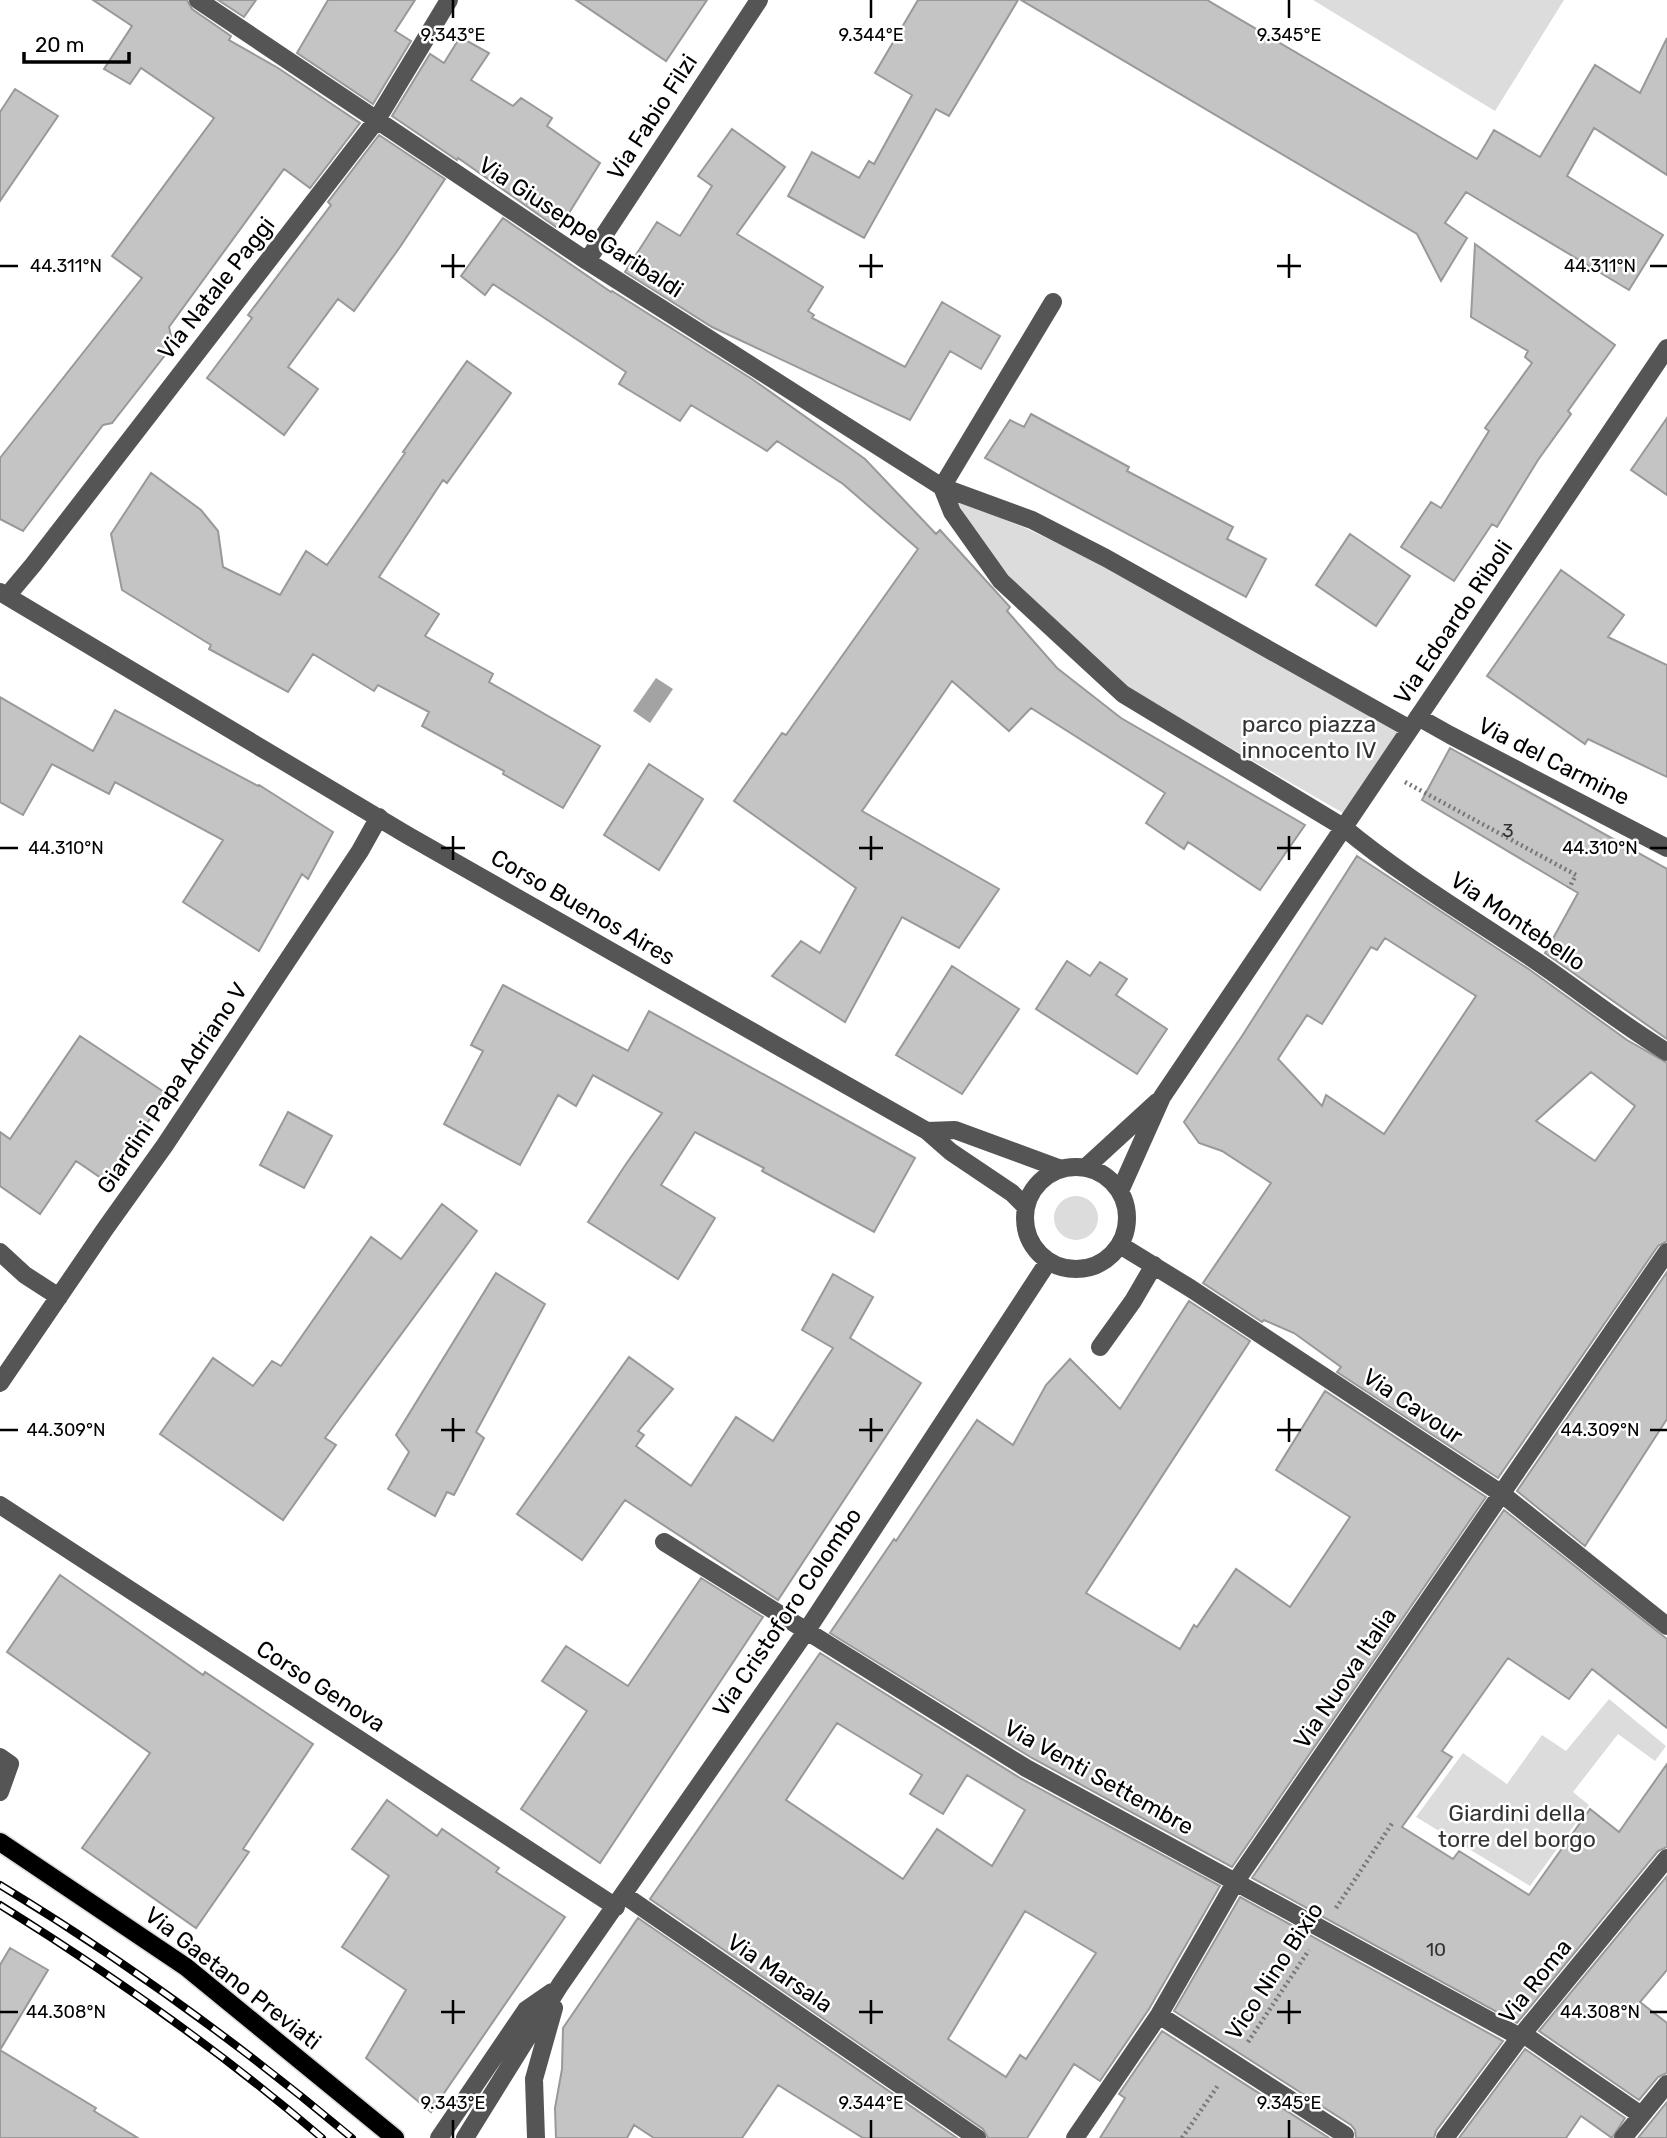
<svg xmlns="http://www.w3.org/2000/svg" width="1667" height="2138" font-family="Rubik,sans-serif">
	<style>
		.green { fill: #dcdcdc }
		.water { fill: #a3a3a3 }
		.building { fill: #c4c4c4; stroke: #999; stroke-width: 2; fill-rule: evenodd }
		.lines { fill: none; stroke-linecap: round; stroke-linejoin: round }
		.major-casing { stroke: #dbdbdb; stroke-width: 21 }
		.path { stroke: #777; stroke-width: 4.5; stroke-dasharray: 2 3.5; stroke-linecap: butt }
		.minor { stroke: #555; stroke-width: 18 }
		.major { stroke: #000; stroke-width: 18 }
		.rail-casing { stroke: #000; stroke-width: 8 }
		.rail { stroke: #fff; stroke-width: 5; stroke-dasharray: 16; stroke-linecap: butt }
		.ticks { fill: none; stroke: #000; stroke-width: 2.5 }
		.labels { text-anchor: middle; stroke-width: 5; stroke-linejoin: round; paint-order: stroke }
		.number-label { font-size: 19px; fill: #313131 }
		.street-label { font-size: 23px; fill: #000; stroke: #fff }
		.park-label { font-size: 23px; fill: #333; stroke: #fff }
		.ticks-label { font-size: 18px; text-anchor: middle; fill: #000; stroke: #fff; stroke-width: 5; stroke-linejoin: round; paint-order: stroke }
	</style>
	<rect width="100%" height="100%" fill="#fff"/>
	<path class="green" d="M1313,0H1564L1495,111Z
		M955,499L1023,527L1102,564L1398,732L1343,813L1129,689L1006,578Z
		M1054 1218a22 22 0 1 1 44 0a22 22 0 1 1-44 0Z
		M1609,1699L1666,1746L1655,1761L1618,1734L1573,1792L1589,1805L1530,1886L1416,1817L1463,1753L1507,1784L1542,1735L1566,1751Z"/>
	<path class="water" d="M656,678L673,689L650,723L633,711Z"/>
	<path class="building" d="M93,0H187L192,9L231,36L229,40L278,68L360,123L310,188L284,169L169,327L173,345L112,423L103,425L23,531L0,519V458L142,278L112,256L214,118L141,68L130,84L104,69L132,26Z
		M218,0H256L244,17Z
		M328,0H415L395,31L411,41L373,104L297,53Z
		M576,0H707L666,61Z
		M918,0H1018L949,116L936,109L864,238L788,196L812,152L859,178L869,161L874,164L912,95L875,73Z
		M1021,0H1207L1477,159L1494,130L1540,157L1595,65L1640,93L1667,38V175L1594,128L1567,176L1663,235L1629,290L1466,192L1445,223L1467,238L1441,281L1417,234Z
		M460,37L489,53L471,80L513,106L521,98L552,118L547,126L600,163L559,229L458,158L457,160L392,116L430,54L444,63Z
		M15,89L58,116L0,201V112Z
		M732,129L785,167L737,234L823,287L808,311L814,315L812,318L905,367L942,302L1000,336L981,369L950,351L910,420L712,327L625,272L657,222L680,236L712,186L698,176Z
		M379,135L445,179L400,247L354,311L338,299L288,367L318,389L284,435L207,378L252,318L248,315L331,205L328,202Z
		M503,218L611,292L612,291L752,379L865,459L936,534L940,530L1010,607L1007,611L1057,668L1121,718L1305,825L1260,890L1188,842L1184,849L1146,823L1165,793L1031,708L1009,731L952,681L862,811L999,889L959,948L902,917L845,1022L772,976L801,941L820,953L856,888L734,801L782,733L786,735L918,549L843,484L777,441L767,451L691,405L680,421L619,384L626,372L493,284L485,295L461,276Z
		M1475,244L1615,345L1568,411L1571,414L1538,460L1497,527L1492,524L1454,581L1401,547L1431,502L1441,508L1489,431L1485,428L1532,363L1525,357L1528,351L1471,317Z
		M467,361L511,393L447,483L443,480L379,577L439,614L425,636L493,674L489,682L600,746L563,808L503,774L504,771L422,726L429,712L378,685L374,691L313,654L288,692L209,649L211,645L122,590L111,534L151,473L201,510L218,531L223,567L280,595L306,551L327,565L405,453L403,452Z
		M1031,414L1129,467L1127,471L1233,527L1227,539L1266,559L1246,597L985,458L1010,420L1024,427Z
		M1667,418V495L1631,470Z
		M1350,534L1410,576L1376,626L1316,585Z
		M1561,570L1624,615L1608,637L1667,665V777L1588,739L1585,744L1487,676Z
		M0,697L93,751L115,710L258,786L259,785L333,832L308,879L302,874L259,951L183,902L223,840L115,782L109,794L52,764L23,815L0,802Z
		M1450,748L1667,869V1039L1545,953L1578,893L1422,800Z
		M649,764L703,799L659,870L604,835Z
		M1357,856L1530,970L1627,1040L1667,1063V1241L1658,1246L1498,1478L1337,1372L1341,1367L1294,1333L1264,1320L1262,1322L1203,1283L1271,1183L1222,1151L1199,1143L1184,1122L1242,1036ZM1385,938L1476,996L1384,1134L1326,1095L1322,1106L1278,1059L1307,1015L1322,1024L1371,947L1377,950ZM1591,1072L1635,1106L1595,1161L1536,1121Z
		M1067,961L1090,976L1100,962L1127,979L1116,995L1167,1029L1137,1074L1036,1009Z
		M952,966L1019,1009L962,1094L896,1055Z
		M503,985L628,1051L649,1011L915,1158L874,1232L762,1171L764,1168L695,1132L661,1185L715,1218L678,1279L588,1222L626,1164L662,1113L593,1075L576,1106L558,1095L520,1165L444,1124L483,1051L471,1045Z
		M80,1036L167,1094L107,1182L76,1161L40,1214L0,1186V1132L10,1139Z
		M288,1112L332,1136L304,1188L260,1165Z
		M442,1204L477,1231L325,1438L336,1445L283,1520L160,1434L213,1358L253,1386L272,1361L281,1366L371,1237L401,1259Z
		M1667,1272V1419L1585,1546L1517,1491Z
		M496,1273L545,1304L476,1432L484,1438L454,1495L447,1492L435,1516L388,1489L409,1452L396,1435Z
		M833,1274L873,1297L850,1338L921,1383L778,1600L625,1500L582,1560L517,1514L629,1357L673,1389L638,1431L644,1435L636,1446L691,1486L736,1417L773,1441L833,1348L802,1330Z
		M1189,1301L1250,1341L1086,1593L1180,1649L1194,1625L1197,1627L1236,1569L1290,1607L1350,1517L1276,1470L1325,1391L1486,1497L1232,1867L1032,1758L830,1633L894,1539L896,1541L977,1420L1013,1445L1046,1385L1070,1359L1120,1409Z
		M1504,1510L1667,1639V1728L1592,1669L1569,1699L1508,1658L1442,1751L1452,1757L1402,1827L1453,1859L1459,1851L1529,1895L1590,1809L1619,1832L1667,1764V1847L1658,1851L1517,2023L1252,1878Z
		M60,1575L203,1675L205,1672L313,1744L243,1849L249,1852L196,1928L82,1848L150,1753L7,1652Z
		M701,1578L763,1617L600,1863L521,1809L587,1711L542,1681L566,1646L628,1686Z
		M820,1653L1020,1778L1220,1886L1149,2009L1100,2081L1074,2064L1027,2138H988L983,2129L650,1899ZM837,1723L922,1775L910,1794L943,1814L967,1775L1025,1810L992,1866L937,1829L903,1879L786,1800ZM1025,1911L1096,1953L1026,2059L1020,2055L1006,2077L948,2039Z
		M387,1800L437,1836L442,1829L499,1868L496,1872L565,1917L431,2112L366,2058L406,1990L342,1947L389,1876L352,1849Z
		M1667,1876V1970L1640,2002L1667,2023V2073L1658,2077L1639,2100L1539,2031Z
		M1240,1897L1503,2041L1436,2131L1434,2138H1356L1355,2130L1351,2125L1174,2011Z
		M638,1918L957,2138H863L778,2085L742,2138H654L634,2125L627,2138H556L555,2108L562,2069L563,2028Z
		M10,1948L48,1970L0,2050V1965Z
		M1162,2031L1329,2138H1100L1125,2098L1119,2094Z
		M1525,2049L1625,2118L1612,2138L1581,2116L1566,2138H1459Z
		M0,2050L96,2108L94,2111L138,2138H0Z
		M1667,2102V2138H1638Z"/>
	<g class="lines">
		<g class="major-casing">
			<path id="major" d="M0,1842L186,1967L395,2138"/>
		</g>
		<path class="path" d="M1405,782L1576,875L1569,888
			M1336,1908L1393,1822
			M1248,2042L1309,1950
			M1182,2138L1219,2084"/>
		<path class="minor" d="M198,0L587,261L942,487L1032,520L1106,558L1410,729
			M587,261L759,0
			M942,487L952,512L1001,581L1123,694L1343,827C1403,877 1471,917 1536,961C1580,991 1621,1024 1667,1052
			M942,487L1053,302
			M0,592L407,835L927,1131L951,1152L1012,1193L1026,1207
			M7,596L33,565L376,121L449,0
			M1418,717L1450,735L1667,848
			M927,1131L955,1130L1061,1169
			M1025 1218a51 51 0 1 1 102 0a51 51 0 1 1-102 0Z
			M1085,1168L1157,1102
			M1120,1191L1162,1097L1667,348
			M1120,1245L1190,1288L1502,1494L1667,1626
			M0,1252L25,1275L59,1297
			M1100,1347L1133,1301L1154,1265
			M0,1383L105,1229L165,1145L360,851L379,817
			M0,1505L616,1907
			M664,1542L1026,1768L1520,2037
			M0,1757L10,1764L0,1792
			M624,1895L977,2138
			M1159,2015L1345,2135
			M1523,2034L1641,2115
			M439,2138L526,2010L552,1992
			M465,2138L560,1985L807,1630L1048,1262
			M536,2138L534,2079L554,2008
			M1075,2138L1159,2015L1236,1881L1667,1252
			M1445,2138L1520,2037L1667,1858
			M1623,2138L1667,2084"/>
		<use href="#major" class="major"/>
		<g class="rail-casing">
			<path id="rail" d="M0,1885C124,1960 241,2045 352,2138
				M0,1905C112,1975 221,2051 322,2138"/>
		</g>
		<use href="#rail" class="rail"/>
	</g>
	<path class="ticks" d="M453,0V18M871,0V18M1289,0V18M453,254V278M871,254V278M1289,254V278M0,266H18M441,266H465M859,266H883M1277,266H1301M1650,266H1667M453,836V860M871,836V860M1289,836V860M0,848H18M441,848H465M859,848H883M1277,848H1301M1650,848H1667M453,1418V1442M871,1418V1442M1289,1418V1442M0,1430H18M441,1430H465M859,1430H883M1277,1430H1301M1650,1430H1667M453,2000V2024M871,2000V2024M1289,2000V2024M0,2012H18M441,2012H465M859,2012H883M1277,2012H1301M1650,2012H1667M453,2120V2138M871,2120V2138M1289,2120V2138"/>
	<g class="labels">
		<g class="number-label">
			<text x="1508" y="837">3</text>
			<text x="1436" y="1956">10</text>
		</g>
		<g class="street-label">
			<text transform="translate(652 117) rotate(-57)" y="8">Via Fabio Filzi</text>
			<text transform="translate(581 227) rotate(33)" y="8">Via Giuseppe Garibaldi</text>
			<text transform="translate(216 288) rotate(-52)" y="8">Via Natale Paggi</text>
			<text transform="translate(1453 622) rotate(-56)" y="8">Via Edoardo Riboli</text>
			<text transform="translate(1554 761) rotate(27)" y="8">Via del Carmine</text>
			<text transform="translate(583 907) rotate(30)" y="8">Corso Buenos Aires</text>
			<text transform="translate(1518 921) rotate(34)" y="8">Via Montebello</text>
			<text transform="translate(172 1088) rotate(-56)" y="8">Giardini Papa Adriano V</text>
			<text transform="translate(1413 1406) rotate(34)" y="8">Via Cavour</text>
			<text transform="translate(787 1612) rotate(-56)" y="8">Via Cristoforo Colombo</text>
			<text transform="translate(1345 1678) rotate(-56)" y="8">Via Nuova Italia</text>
			<text transform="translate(321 1686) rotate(33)" y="8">Corso Genova</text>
			<text transform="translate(1099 1777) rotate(29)" y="8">Via Venti Settembre</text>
			<text transform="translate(1274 1971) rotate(-57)" y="8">Vico Nino Bixio</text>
			<text transform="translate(780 1973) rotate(34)" y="8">Via Marsala</text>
			<text transform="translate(233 1978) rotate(38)" y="8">Via Gaetano Previati</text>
			<text transform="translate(1535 1981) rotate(-51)" y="8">Via Roma</text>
		</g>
		<g class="park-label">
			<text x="1309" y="732">parco piazza<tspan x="1309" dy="26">innocento IV</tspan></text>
			<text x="1517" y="1821">Giardini della<tspan x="1517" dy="26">torre del borgo</tspan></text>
		</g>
	</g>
	<g class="ticks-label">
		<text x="453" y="41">9.343°E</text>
		<text x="871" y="41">9.344°E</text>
		<text x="1289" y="41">9.345°E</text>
		<text x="66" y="272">44.311°N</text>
		<text x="1600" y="272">44.311°N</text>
		<text x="66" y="854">44.310°N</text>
		<text x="1600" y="854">44.310°N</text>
		<text x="66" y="1436">44.309°N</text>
		<text x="1600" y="1436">44.309°N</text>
		<text x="66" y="2018">44.308°N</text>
		<text x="1600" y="2018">44.308°N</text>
		<text x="453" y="2109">9.343°E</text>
		<text x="871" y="2109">9.344°E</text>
		<text x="1289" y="2109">9.345°E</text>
	</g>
	<path d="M24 52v10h105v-10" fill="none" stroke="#000000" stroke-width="3.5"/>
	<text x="35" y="52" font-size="21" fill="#000000" stroke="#ffffff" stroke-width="5" paint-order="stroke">20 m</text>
</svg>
